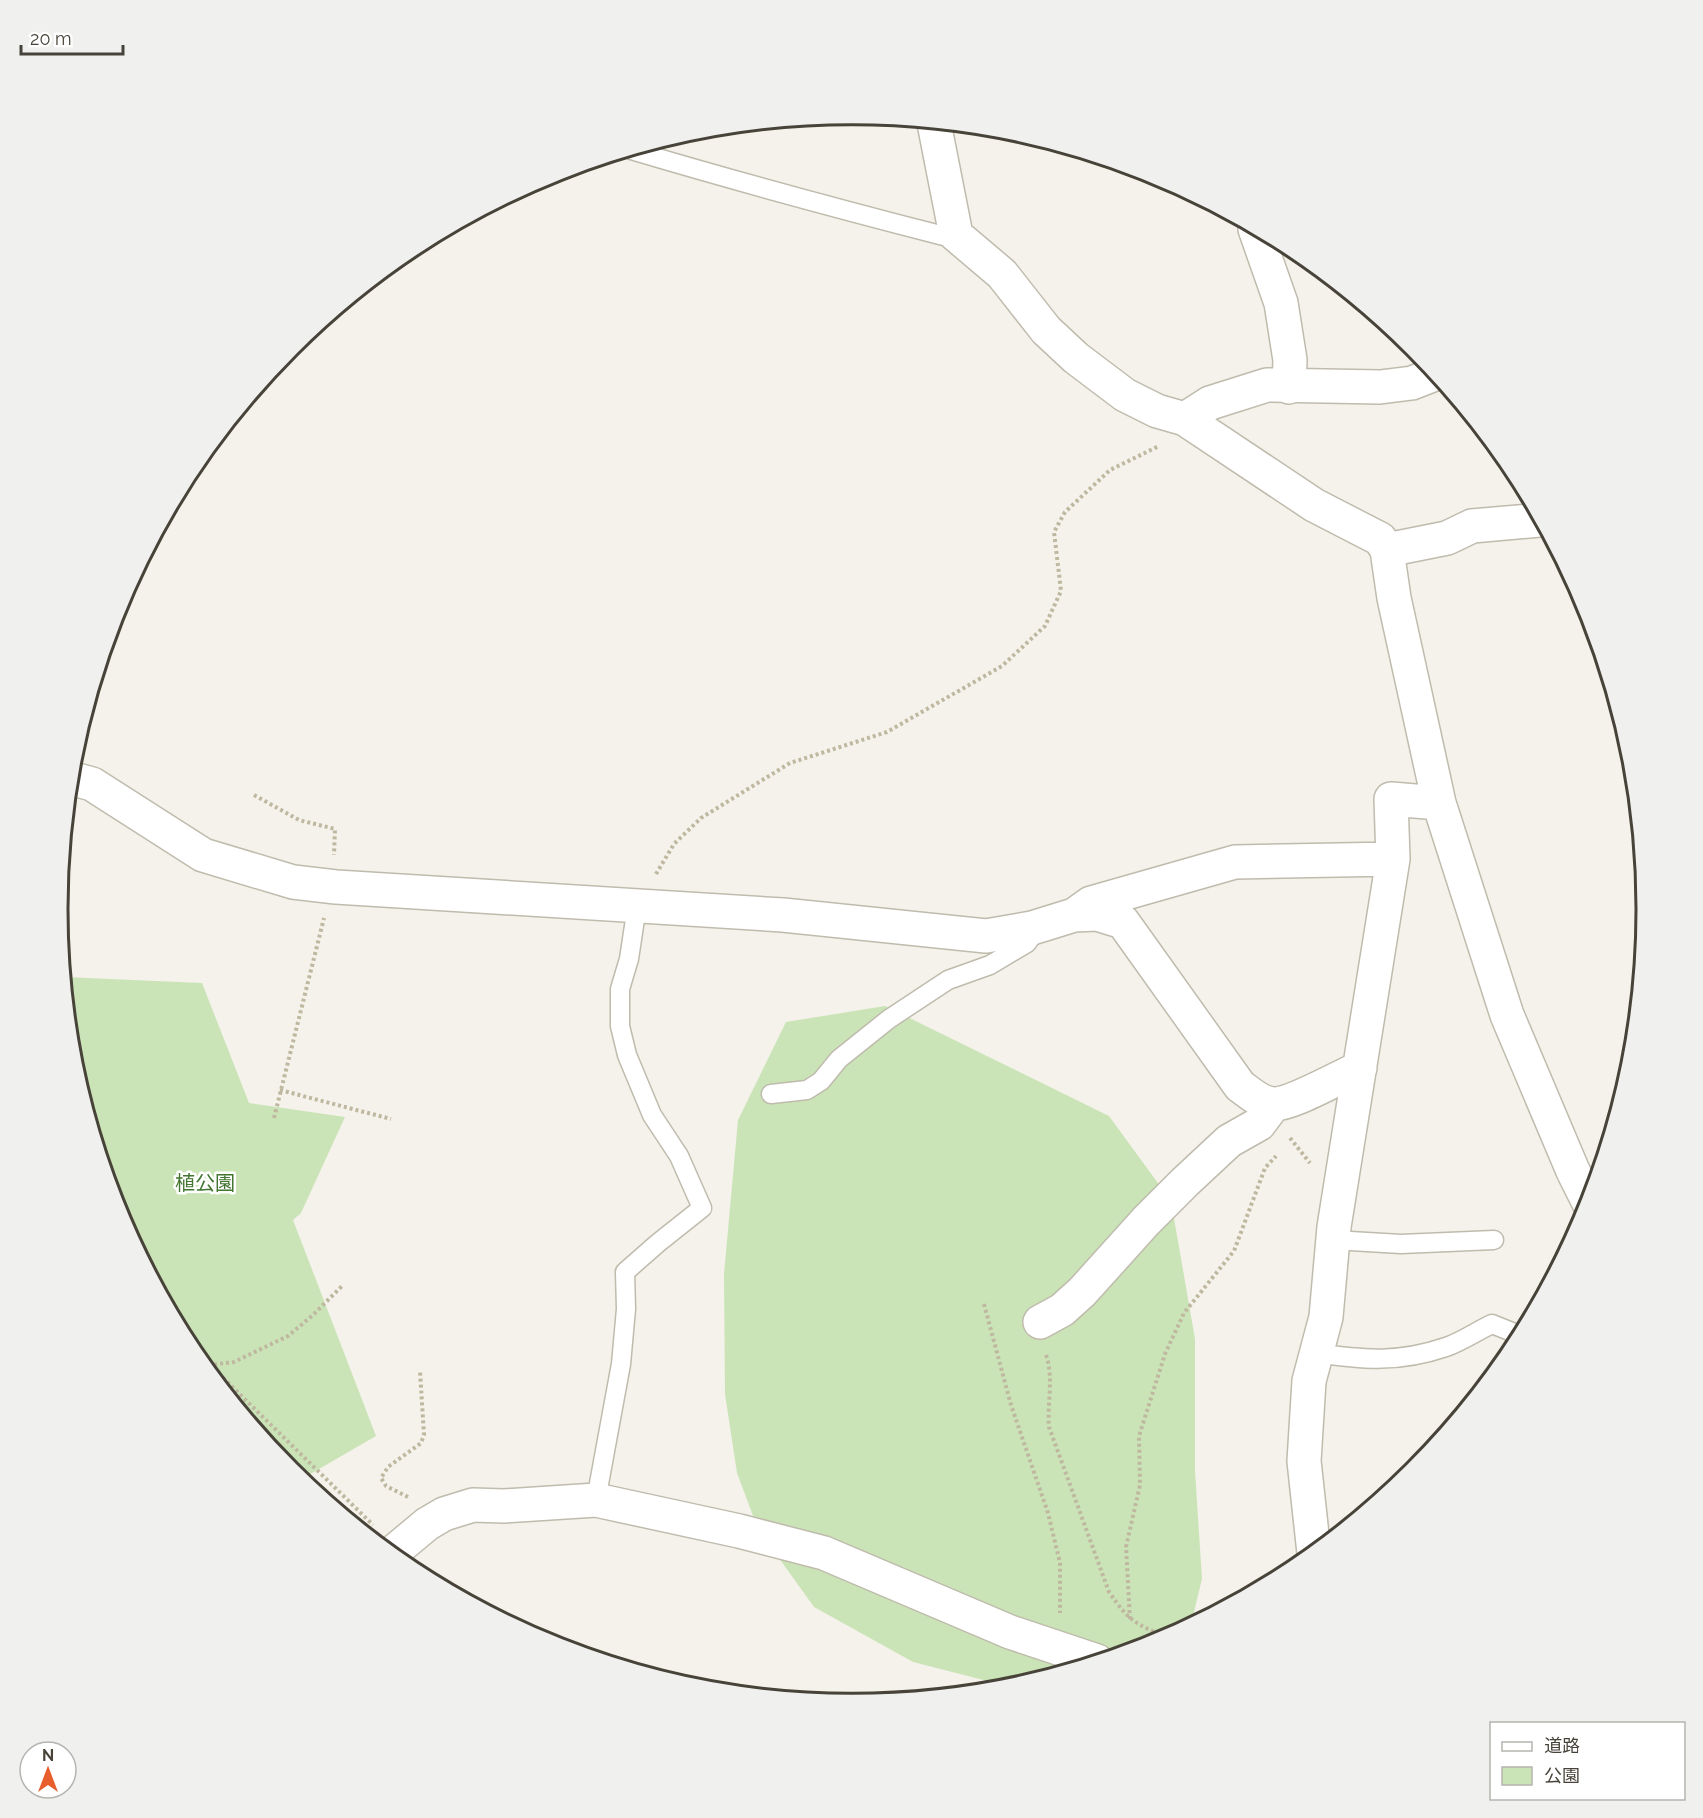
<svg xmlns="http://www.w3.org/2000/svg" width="1703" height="1818" font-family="Raleway,'Noto Sans JP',sans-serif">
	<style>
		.green { fill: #cbe4b7 }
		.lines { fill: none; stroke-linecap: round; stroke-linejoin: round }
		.lane-casing { stroke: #bfbbad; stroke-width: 21 }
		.street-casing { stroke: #bfbbad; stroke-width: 36 }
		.path { stroke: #bfb8a0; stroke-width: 4; stroke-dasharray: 3 3; stroke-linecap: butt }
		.lane { stroke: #fff; stroke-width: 18 }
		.street { stroke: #fff; stroke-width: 33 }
		.labels { text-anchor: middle; stroke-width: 5; stroke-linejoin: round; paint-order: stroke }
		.park-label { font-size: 20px; fill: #427530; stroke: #fff }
		.rim { fill: none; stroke: #474339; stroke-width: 3 }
	</style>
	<rect width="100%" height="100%" fill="#f4f2ea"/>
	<path class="green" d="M64,977L202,983L249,1103L345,1117L301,1213L293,1220L376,1436L300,1480L289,1471L191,1350L117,1213L72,1064Z
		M885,1006L1109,1116L1171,1201L1195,1339V1471L1202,1579L1191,1624L1155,1643L1011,1687L913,1662L814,1607L758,1529L737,1473L725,1394L724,1274L738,1120L786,1022Z"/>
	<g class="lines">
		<g class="lane-casing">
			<path id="lane" d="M631,150C735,181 839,209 944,236L956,235
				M771,1094L807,1090L821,1081L839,1059L889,1019L948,980L990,965L1027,943L1033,934L1032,928
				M1333,1240L1401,1244L1494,1240
				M1316,1353C1364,1360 1399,1363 1446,1347C1461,1342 1477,1331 1492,1324L1512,1332
				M596,1500L621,1364L626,1309L625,1272L658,1243L702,1208L679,1156L652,1115L627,1055L620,1026V989L629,959L637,906"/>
		</g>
		<g class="street-casing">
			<path id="street" d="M934,123L956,235L1002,274L1046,330L1076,358L1125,395L1157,411L1185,419L1314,505L1380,539L1387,550L1394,598L1439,803L1507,1015L1573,1171L1589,1203
				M1255,229L1281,303L1290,360L1289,387
				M1185,419L1210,403L1267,385L1380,387L1412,383L1435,374
				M1387,550L1447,538L1472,526L1540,520
				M70,778L92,784L203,855L293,882L336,887L783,915L986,936L1032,928L1074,915L1097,914L1123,922L1240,1086C1250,1093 1260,1103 1273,1104C1291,1105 1341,1076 1360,1068
				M1077,913L1091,903L1235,862L1393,859
				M1040,1322L1062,1310L1082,1292L1146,1221L1185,1182L1229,1141L1259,1124L1274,1104
				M1314,1553L1304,1461L1309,1381L1326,1317L1334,1227L1393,859L1391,799L1439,803
				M391,1554L427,1524L444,1514L473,1505L504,1506L596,1500L739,1531L824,1553L1010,1632L1097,1661"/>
		</g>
		<path class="path" d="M254,795L299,820L335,829L334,855
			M656,874L674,844L701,818L790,763L887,732L1002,666L1045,626L1061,591L1054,532L1065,512L1110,470L1159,446
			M280,1090L391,1119
			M274,1118L324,918
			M1290,1138L1310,1163
			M984,1304L1011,1405L1048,1513L1060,1563V1613
			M187,1343L210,1365L234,1362L288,1336L313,1315L342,1286
			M1046,1355C1054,1377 1047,1404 1049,1427L1109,1592C1129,1621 1135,1624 1167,1637
			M210,1365L373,1525
			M408,1497L386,1486L381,1478L388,1467L421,1443L424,1435L420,1371
			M1130,1619L1126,1547L1140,1485L1139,1436L1165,1354L1184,1313L1234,1251L1265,1168L1276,1156"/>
		<use href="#lane" class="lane"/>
		<use href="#street" class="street"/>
	</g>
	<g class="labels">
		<g class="park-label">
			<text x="205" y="1190">植公園</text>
		</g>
	</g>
	<path d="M0 0H1703V1818H0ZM68 909a784 784 0 1 1 1568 0a784 784 0 1 1-1568 0Z" fill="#f0f0ef" fill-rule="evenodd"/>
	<path class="rim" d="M68 909a784 784 0 1 1 1568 0a784 784 0 1 1-1568 0Z"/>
	<rect x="1490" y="1722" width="195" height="78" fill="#ffffff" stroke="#b5b4b0" stroke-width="1.5"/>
	<rect x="1502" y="1742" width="30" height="9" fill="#ffffff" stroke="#b5b4b0" stroke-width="1.5"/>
	<text x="1544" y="1752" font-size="18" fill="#474339">道路</text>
	<rect x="1502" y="1767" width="30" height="18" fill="#cbe4b7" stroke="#b5b4b0" stroke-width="1.5"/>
	<text x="1544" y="1782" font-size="18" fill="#474339">公園</text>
	<g transform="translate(48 1770)"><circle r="28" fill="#ffffff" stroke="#b5b4b0" stroke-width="1.5"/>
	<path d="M0-4.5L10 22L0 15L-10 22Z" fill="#e85e2d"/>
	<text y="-9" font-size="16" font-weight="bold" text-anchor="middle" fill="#474339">N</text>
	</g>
	<path d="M21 45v9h102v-9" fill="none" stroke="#474339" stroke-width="3"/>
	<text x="30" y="45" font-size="18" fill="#474339" stroke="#ffffff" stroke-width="4.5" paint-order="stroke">20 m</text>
</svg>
